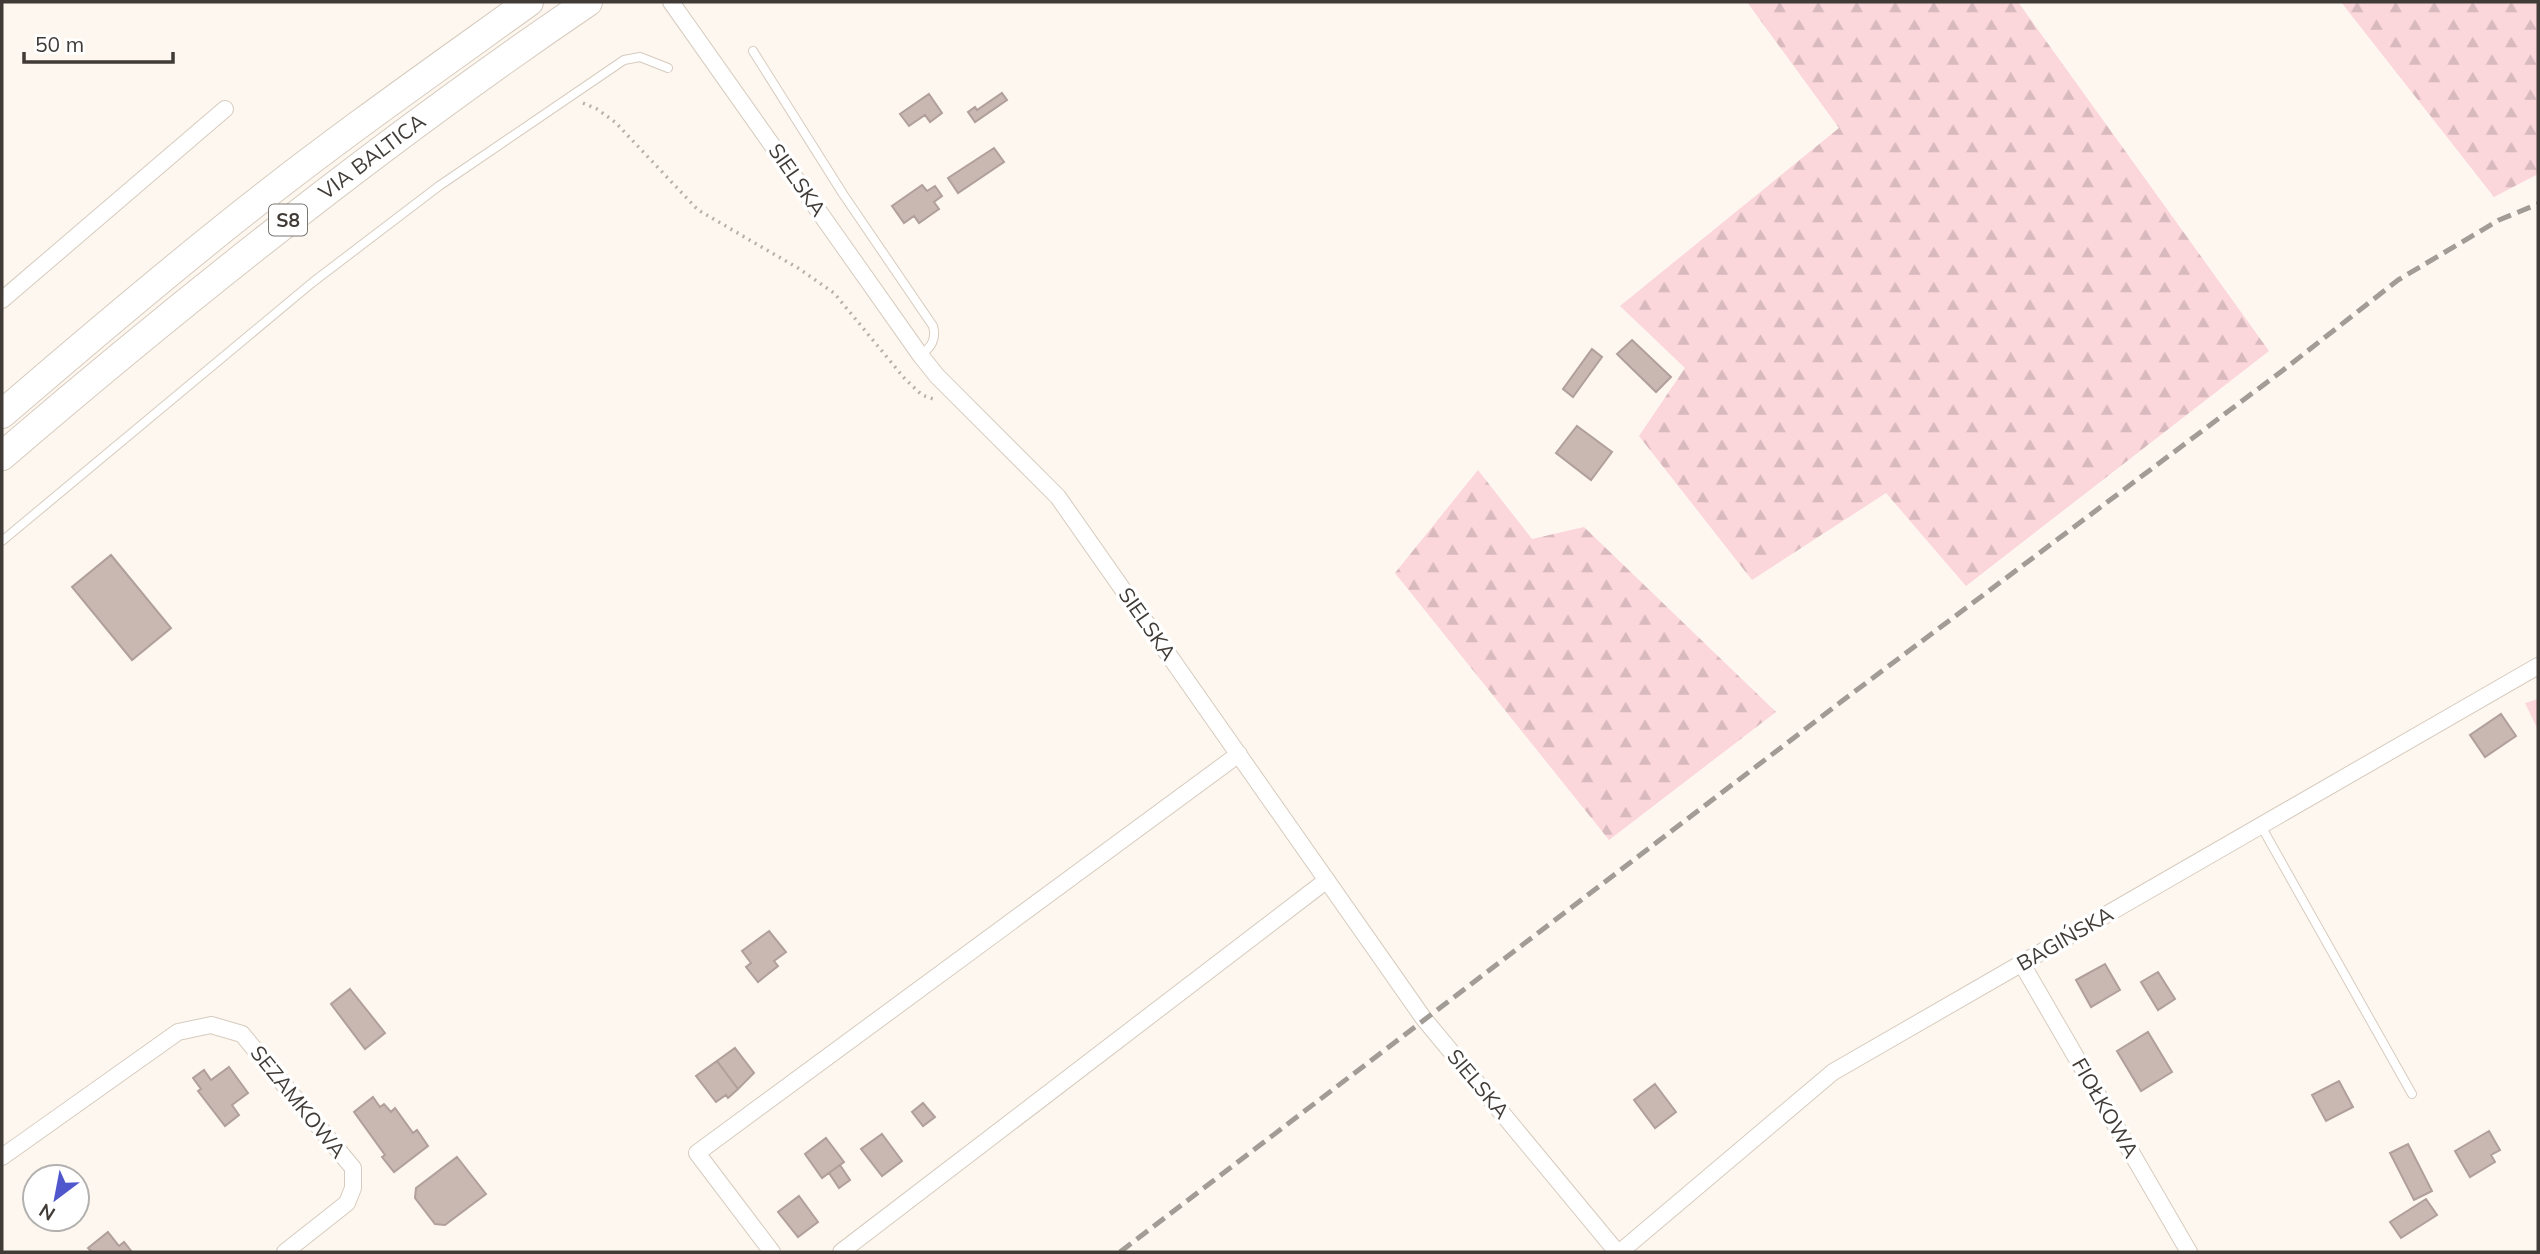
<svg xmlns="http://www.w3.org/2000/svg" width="2540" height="1254" font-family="Mulish,sans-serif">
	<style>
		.forest { fill: url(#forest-firs) }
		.building { fill: #c9b8b2; stroke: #b09f9a; stroke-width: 2 }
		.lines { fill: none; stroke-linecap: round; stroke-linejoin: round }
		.lane-casing { stroke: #d6cbbe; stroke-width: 10 }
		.street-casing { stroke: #d6cbbe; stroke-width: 18 }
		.highway-casing { stroke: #d6cbbe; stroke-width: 30 }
		.path { stroke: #b6b0a9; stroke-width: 3.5; stroke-dasharray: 2 5; stroke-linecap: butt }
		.lane { stroke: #fff; stroke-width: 8 }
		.street { stroke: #fff; stroke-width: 16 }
		.highway { stroke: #fff; stroke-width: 28 }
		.rail { stroke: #a29c96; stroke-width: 5; stroke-dasharray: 14 7; stroke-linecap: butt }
		.labels { text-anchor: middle; stroke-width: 7; stroke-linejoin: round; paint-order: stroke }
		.shield { fill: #fff; stroke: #797672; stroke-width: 2 }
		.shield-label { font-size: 19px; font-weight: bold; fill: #403b36 }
		.street-label { font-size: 21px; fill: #403b36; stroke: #fff }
	</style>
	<defs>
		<pattern id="forest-firs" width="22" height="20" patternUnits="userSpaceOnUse" patternTransform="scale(1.75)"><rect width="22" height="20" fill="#fbd6db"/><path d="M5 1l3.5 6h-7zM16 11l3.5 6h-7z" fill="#d8b9bd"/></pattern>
	</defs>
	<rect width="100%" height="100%" fill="#fef7ef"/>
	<path class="forest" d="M1747,2H2018L2269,351L1966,586L1886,493L1752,580L1639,436L1685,368L1620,306L1839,128Z
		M2341,2H2538V174L2494,197Z
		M1478,470L1532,539L1584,527L1776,712L1609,840L1395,573Z
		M2538,699V730L2525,703Z"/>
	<path class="building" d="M1002,93L1007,100L975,122L968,112L975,107L977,110Z
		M929,94L942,113L930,122L925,115L909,126L900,114Z
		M994,148L1004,162L958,193L948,178Z
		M922,185L927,191L935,186L942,196L934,202L939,209L919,223L914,216L904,223L892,206Z
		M1632,340L1671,377L1656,392L1617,354Z
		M1592,349L1602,357L1573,397L1563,389Z
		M1577,426L1612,452L1591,480L1556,453Z
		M111,555L171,628L132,660L72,587Z
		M2501,714L2516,736L2485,757L2470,735Z
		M769,931L786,952L774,961L778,966L758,982L746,967L751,963L742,951Z
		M2105,964L2120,990L2091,1007L2076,980Z
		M2158,972L2175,999L2158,1010L2141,982Z
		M350,989L385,1033L365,1049L331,1004Z
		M2148,1032L2172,1072L2141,1091L2117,1051Z
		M735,1048L754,1073L738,1089L717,1061Z
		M717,1061L738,1089L728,1098L726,1095L716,1102L696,1076Z
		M229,1067L248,1093L232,1105L239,1115L225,1126L198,1091L201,1089L193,1078L204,1070L211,1080Z
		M2339,1081L2353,1107L2326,1121L2312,1095Z
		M1655,1084L1676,1112L1655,1128L1634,1100Z
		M373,1097L380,1107L384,1104L391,1112L395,1108L413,1133L417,1130L428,1146L394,1172L382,1157L385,1155L354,1112Z
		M923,1103L935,1117L923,1126L912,1112Z
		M2489,1131L2500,1150L2491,1155L2495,1162L2470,1177L2455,1151Z
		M882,1134L902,1161L882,1176L861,1149Z
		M826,1138L844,1162L822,1178L805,1154Z
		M2408,1144L2432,1191L2414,1200L2390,1153Z
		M457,1157L486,1194L445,1225L435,1224L415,1198L416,1188Z
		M840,1165L850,1180L839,1188L829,1173Z
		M799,1196L818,1222L798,1237L778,1212Z
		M2426,1199L2437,1215L2401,1238L2390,1222Z
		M108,1232L119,1246L124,1242L132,1252H92L88,1248Z"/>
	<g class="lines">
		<g class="lane-casing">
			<path id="lane" d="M753,51L843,194L933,326C937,341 930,347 921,356
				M2,541L313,282L439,186L624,60L640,57L668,68
				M2261,826L2412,1094"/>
		</g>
		<g class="street-casing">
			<path id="street" d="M671,2L921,356L937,376L1058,497L1424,1019L1617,1252
				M2,300L225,109
				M2022,964L2189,1252
				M2,1157L178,1032L211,1025L242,1034L353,1168V1188L347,1203L285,1252
				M772,1252L697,1153L1239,754
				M841,1252L1327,880
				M1620,1252L1833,1072L2538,666"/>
		</g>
		<g class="highway-casing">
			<g id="highway">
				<path d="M2,414C81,346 161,278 243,213C336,139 433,71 529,2"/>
				<path id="s1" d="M2,456C190,295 383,141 588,2"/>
			</g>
		</g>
		<path class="path" d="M583,103L597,109L615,122L698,210L798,268L834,293L905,379L922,395L936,400"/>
		<use href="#lane" class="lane"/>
		<use href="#street" class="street"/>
		<use href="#highway" class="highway"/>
		<path class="rail" d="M1120,1252L1842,701L2282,371L2398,280L2499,220L2538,204"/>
	</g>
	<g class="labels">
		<rect class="shield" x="269" y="204.5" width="38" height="31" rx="5"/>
		<g class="shield-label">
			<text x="288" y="227">S8</text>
		</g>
		<g class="street-label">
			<text dy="7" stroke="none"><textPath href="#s1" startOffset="476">VIA BALTICA</textPath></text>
			<text transform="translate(797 180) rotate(55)" y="7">SIELSKA</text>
			<text transform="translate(1147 624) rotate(55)" y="7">SIELSKA</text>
			<text transform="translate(2065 939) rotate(-30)" y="7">BAGIŃSKA</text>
			<text transform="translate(1478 1084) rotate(50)" y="7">SIELSKA</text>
			<text transform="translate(298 1102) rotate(51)" y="7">SEZAMKOWA</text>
			<text transform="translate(2105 1108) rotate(60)" y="7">FIOŁKOWA</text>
		</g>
	</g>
	<rect width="2540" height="1254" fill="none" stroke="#403b36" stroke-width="7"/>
	<g transform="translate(56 1198) rotate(212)"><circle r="33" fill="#ffffff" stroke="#b3b1af" stroke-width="2"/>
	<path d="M0-5L12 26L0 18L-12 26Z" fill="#5057cd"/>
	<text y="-10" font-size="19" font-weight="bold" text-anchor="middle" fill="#403b36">N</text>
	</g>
	<path d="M24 52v10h149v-10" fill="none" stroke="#403b36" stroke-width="3.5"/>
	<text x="35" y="52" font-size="21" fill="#403b36" stroke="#ffffff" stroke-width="5" paint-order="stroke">50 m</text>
</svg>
